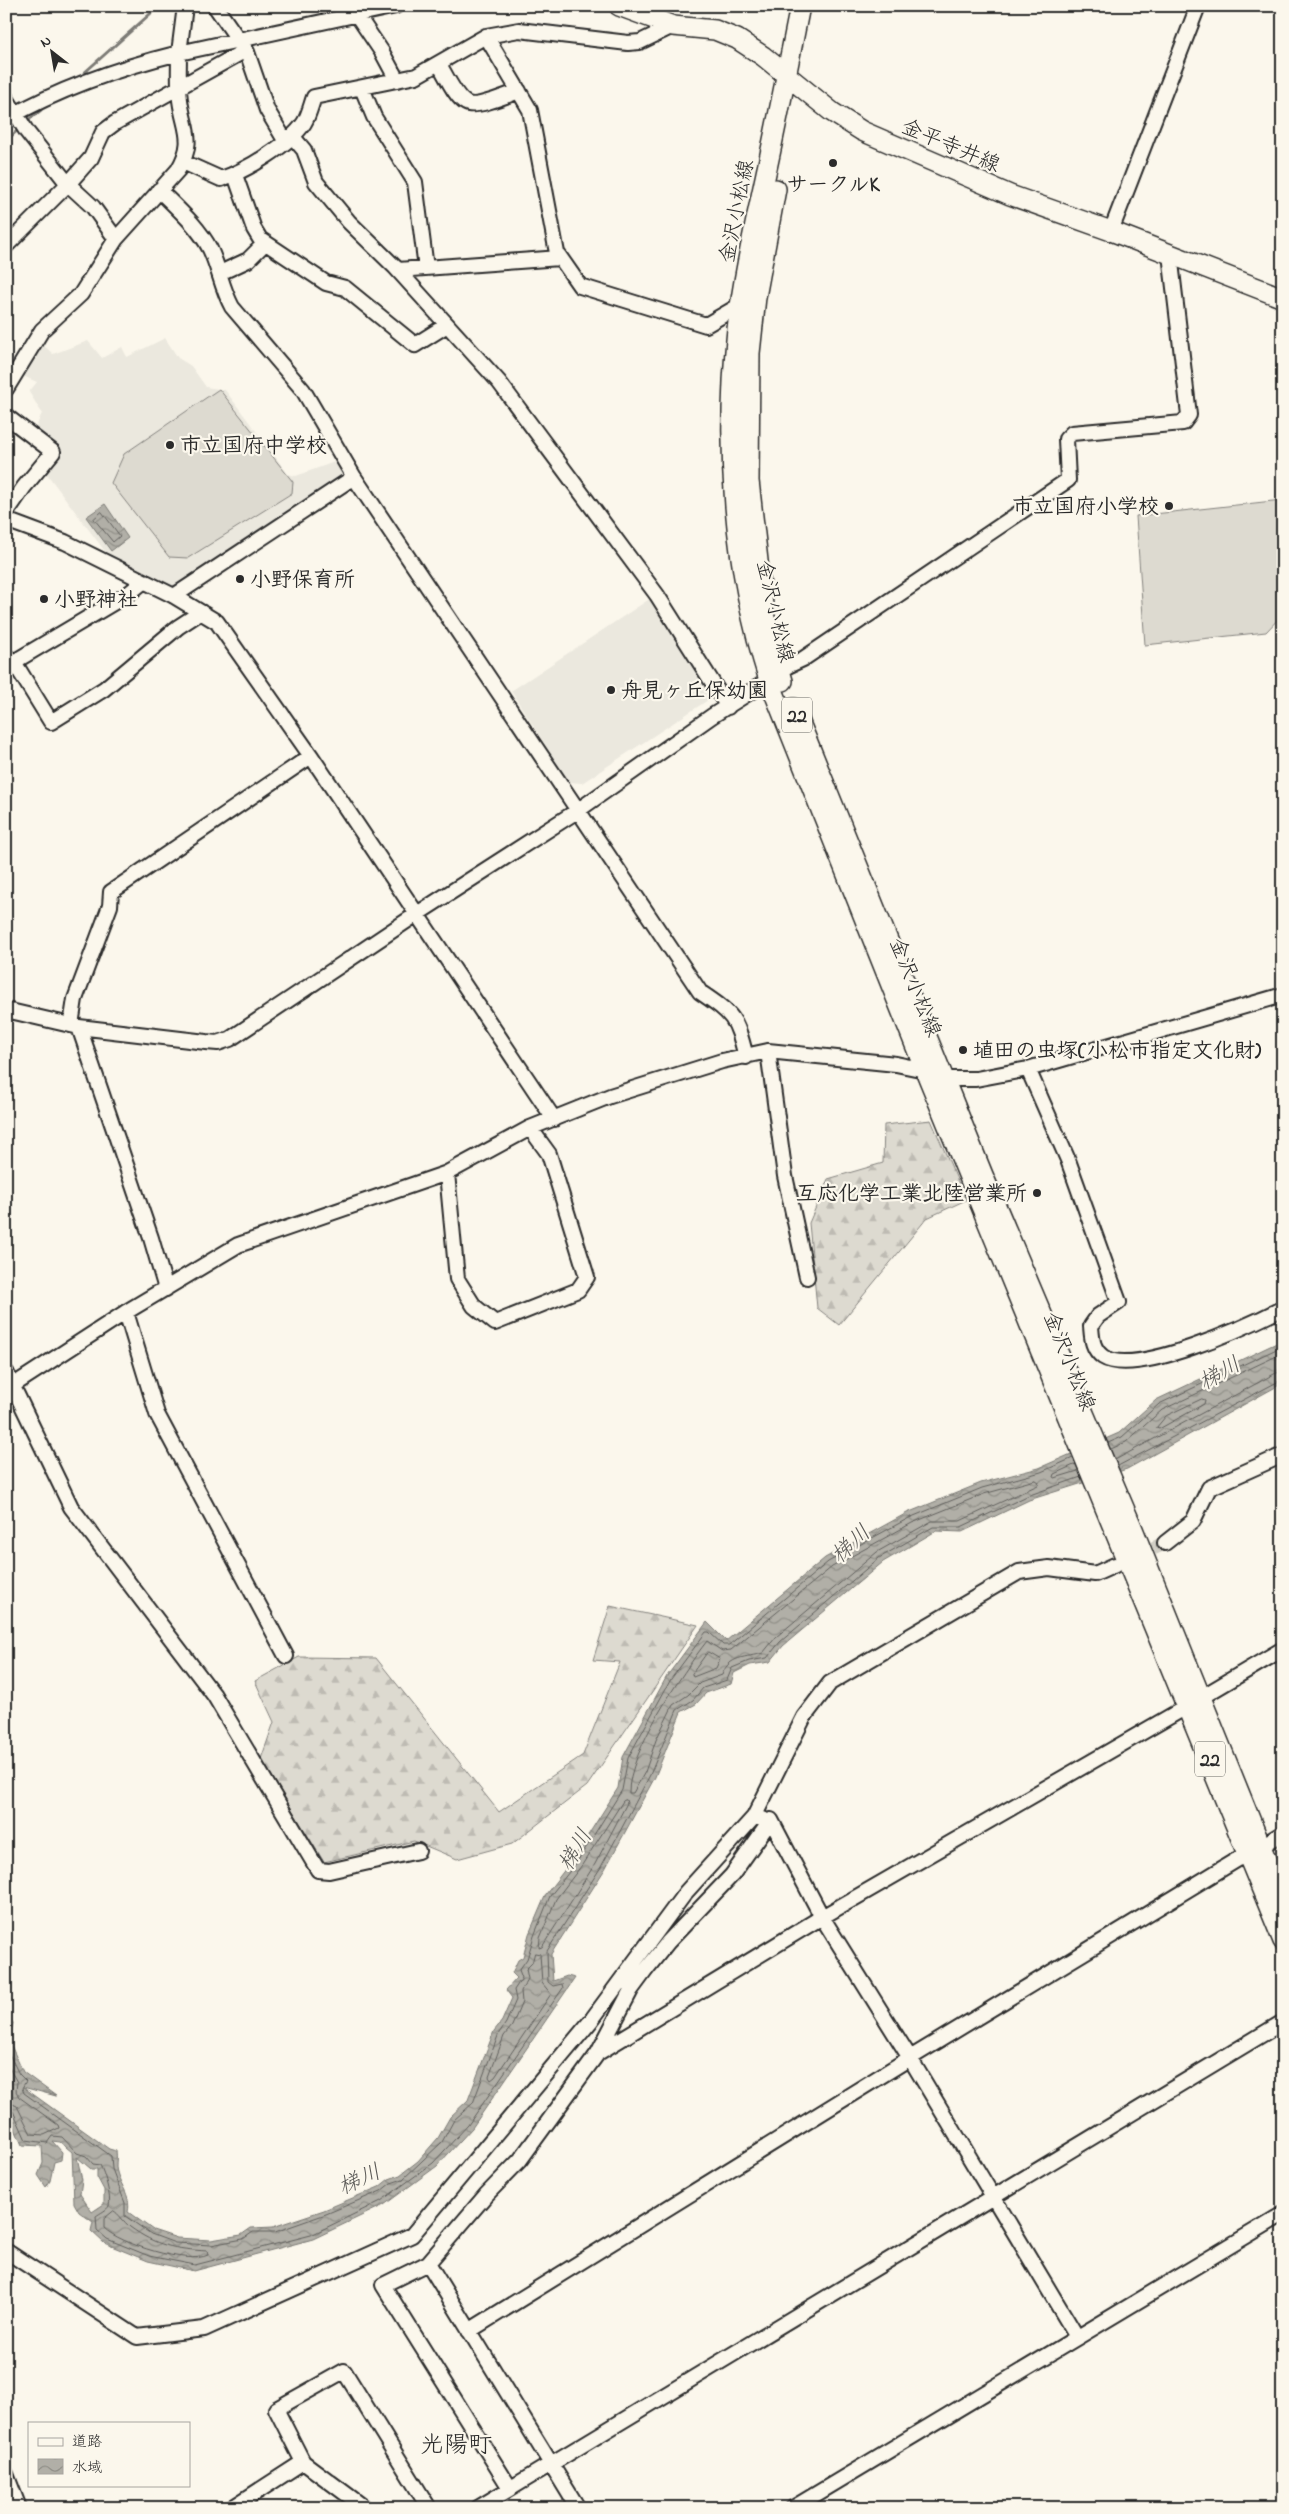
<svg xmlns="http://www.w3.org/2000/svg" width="1289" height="2514" font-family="'Indie Flower','Klee One',sans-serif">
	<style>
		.built { fill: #ebe8de }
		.grass { fill: #dddad0; stroke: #84827e }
		.forest { fill: url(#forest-firs); stroke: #84827e }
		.water { fill: url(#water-waves); stroke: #7b7a75; fill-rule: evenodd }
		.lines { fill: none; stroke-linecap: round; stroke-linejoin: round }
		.shore { stroke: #61605d; stroke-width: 1 }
		.stream { stroke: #7b7a75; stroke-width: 3 }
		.minor-tunnel { stroke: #d1cec5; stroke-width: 14; stroke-dasharray: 14 7; stroke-linecap: butt }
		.minor-casing { stroke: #2b2b2b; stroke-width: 18 }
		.major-casing { stroke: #2b2b2b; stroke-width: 22 }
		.minor { stroke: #fbf7ec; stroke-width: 14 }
		.major { stroke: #fbf7ec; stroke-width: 19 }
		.poi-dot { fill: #2b2b2b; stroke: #fbf7ec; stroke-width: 2 }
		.labels { text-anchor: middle; stroke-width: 4.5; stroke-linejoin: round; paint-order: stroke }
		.shield { fill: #fbf7ec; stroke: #696865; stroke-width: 1 }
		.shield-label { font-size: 20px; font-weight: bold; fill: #2b2b2b }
		.street-label { font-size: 21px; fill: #2b2b2b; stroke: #fbf7ec }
		.poi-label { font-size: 21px; font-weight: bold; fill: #2b2b2b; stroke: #fbf7ec; text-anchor: start }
		.water-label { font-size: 22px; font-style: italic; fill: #5a5956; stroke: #fbf7ec }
		.quarter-label { font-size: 24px; fill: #2b2b2b; stroke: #fbf7ec }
	</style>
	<defs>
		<pattern id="forest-firs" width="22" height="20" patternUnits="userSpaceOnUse" patternTransform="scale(1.25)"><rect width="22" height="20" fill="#dddad0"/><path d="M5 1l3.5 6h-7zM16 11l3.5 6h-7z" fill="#bebbb3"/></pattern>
		<pattern id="water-waves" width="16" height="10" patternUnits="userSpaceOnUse" patternTransform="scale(1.25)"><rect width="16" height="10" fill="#b1afa7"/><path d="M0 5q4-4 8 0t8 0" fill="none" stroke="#908f88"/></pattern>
	</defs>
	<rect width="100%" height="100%" fill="#fbf7ec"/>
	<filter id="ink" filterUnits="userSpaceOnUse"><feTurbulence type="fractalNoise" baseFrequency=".02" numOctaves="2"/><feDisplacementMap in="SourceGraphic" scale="10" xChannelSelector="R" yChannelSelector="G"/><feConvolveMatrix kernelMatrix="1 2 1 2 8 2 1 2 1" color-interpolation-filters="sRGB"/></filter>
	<g filter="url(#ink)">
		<path class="built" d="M165,338L178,358L191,366L206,387L225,390L288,474L296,476L340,460L349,476L176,593L110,558L44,470L59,453L52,442L34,432L42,413L29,392L37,382L23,376L41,343L53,354L88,341L102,358L122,347L127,357Z
			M651,598L712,690L708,700L582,783L569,782L511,691Z"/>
		<path class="grass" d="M219,389L293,482L292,493L188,558L169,557L111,483L124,454Z
			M1282,500L1283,614L1266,632L1145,645L1136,516Z"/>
		<path class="forest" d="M931,1120L966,1200L927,1218L839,1325L817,1308L809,1223L828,1179L883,1163L884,1125Z
			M610,1606L698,1625L587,1786L512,1844L457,1859L414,1841L324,1862L261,1759L274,1722L255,1681L299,1657L376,1658L499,1812L583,1755L620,1662L593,1660Z"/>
		<path class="water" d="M105,504L128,538L111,551L86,517Z
			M1283,1340V1383L1127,1469L1029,1500L962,1532L936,1531L883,1562L783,1646L770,1662L750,1665L734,1673L731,1684L706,1693L696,1704L681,1712L655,1777L605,1869L551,1954L553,1981L567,1976L575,1978L472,2128L437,2166L384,2205L313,2239L194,2271L148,2261L104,2243L91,2231L93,2222L79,2212L74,2203L72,2152L60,2142L52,2141L62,2152L61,2160L54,2162L50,2181L46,2187L38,2175L43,2163L42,2146L22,2145L6,2108V2014L13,2023L9,2041L23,2072L56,2096L23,2087L109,2149L116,2151C117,2157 116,2161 116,2167C118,2184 132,2194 128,2212L153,2230L177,2238L211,2240L241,2235L251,2228L273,2227L324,2210L379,2187L389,2179L400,2175L418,2161L438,2138L450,2117L468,2100L494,2031L502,2021L512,1998L506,1990L517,1978L512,1973L518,1960L523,1957L529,1934L546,1894L573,1859L618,1788L623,1757L667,1676L707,1622L726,1641L825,1558L907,1513L981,1483L1039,1468L1119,1433L1156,1400ZM77,2157L91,2169H97V2177L104,2190V2204L92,2212L80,2194L82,2180Z"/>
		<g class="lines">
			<path class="shore" d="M102,512L120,536L113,542L94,519Z
				M1202,1399L1205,1400L1204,1404L1159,1429L1156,1428L1166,1416Z
				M1108,1443L1122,1437L1159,1404L1283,1346
				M1111,1449L1126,1442L1162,1410L1283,1353
				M1115,1460L1276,1373L1283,1372
				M1076,1464L1054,1474L1053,1477L1055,1478L1078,1471
				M1118,1466L1283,1379
				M1036,1480L1039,1482L1038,1485L960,1521H932L877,1552L776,1637L763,1653C746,1658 729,1655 722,1675L700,1683L688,1695L673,1705L656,1740L645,1772L633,1793H629C628,1753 682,1673 707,1641L722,1651L731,1650L832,1567L912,1523L984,1494Z
				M708,1652L720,1659L716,1668L693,1677L692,1674Z
				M626,1800L627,1803L595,1864L542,1947L539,1948L540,1938L556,1899L582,1865L623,1801Z
				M535,1953L540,1954L542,1983L551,1994L495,2077L491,2080L489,2077L504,2036L512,2026L522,2002L521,1991L528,1979L526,1969L532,1963Z
				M6,2048L19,2074L26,2081L22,2088L24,2093L111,2156L112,2169L125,2203V2216L151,2234L175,2243L211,2245L243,2239L253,2232H275L326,2214L381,2191L391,2183L403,2179L442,2142L454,2120L473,2103L499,2033L506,2023L516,2000L514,1990L522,1978L519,1970L527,1959L534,1936L550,1896L577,1862L622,1790L628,1758L671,1679L706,1632H709L723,1645H729L828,1562L909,1518L982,1488L1041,1472L1073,1458
				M6,2063L17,2082L16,2091L19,2097L58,2125L59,2128L44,2135L31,2134L17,2106L6,2101
				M6,2108L13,2111L26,2140L47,2143L52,2136L62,2137L77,2153L86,2156L93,2164L100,2165C104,2172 112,2198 109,2206C107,2210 100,2213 96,2216L97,2230L107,2239L149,2256L195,2265L311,2235L381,2201L433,2163L468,2125L563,1988L562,1984L553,1986L548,1982L547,1951L601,1867L650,1775L677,1710L693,1700L703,1688L727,1680L732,1668L749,1661L767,1658L780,1642L879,1558L933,1527H961L1027,1496L1081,1477
				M114,2211C118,2213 124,2222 130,2227C156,2246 175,2249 207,2251L208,2255C188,2265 120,2244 104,2228V2219Z"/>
			<path class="stream" d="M84,73L159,6
				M26,122L41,110
				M6,141L20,128"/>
			<path class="minor-tunnel" d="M1134,1557L1165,1543"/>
			<g class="minor-casing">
				<path id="minor" d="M185,6L179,53L396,6
					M215,6L247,52L267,110L283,137H293
					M357,15L382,52L397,80
					M486,36L530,110L557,253L580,286L706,325L742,304
					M439,64C445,74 456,98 466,103C475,109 508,95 519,91
					M362,88L374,117L415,182L426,268
					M6,98L27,132L68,184L93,207L116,239
					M6,119C61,88 118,68 179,53C179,69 178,85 180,100C184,130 196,140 178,170L116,239L81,294L42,330L6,389
					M293,137L304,150L316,182L349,222L395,267L499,382L657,595L728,707
					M183,162L221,179C246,171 290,144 304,123C309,115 311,105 314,97L416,76L486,36L519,30L628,43L640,42L673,26
					M235,175L254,229L260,239L326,283L345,288L415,345L447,325
					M159,190C177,208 198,226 210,249C219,268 222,289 232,307L303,390L354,477L700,992C734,1015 736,1017 746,1057
					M1111,231L1198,6
					M6,246L68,184L91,158L103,132L115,123L246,50
					M398,270L560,258
					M220,273L248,260L265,243
					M6,416L53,452L24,487L6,513
					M6,520L65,542L174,596L217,622L311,756L554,1119
					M174,596L354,477
					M6,656L14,662L51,722L104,689L178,627L201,612
					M7,666L128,594L143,582
					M779,670L803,659L1068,480L1066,439L1072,433L1183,423L1189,415L1170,254
					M6,1010L79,1027L206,1042L218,1043L230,1039L417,914L577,811L712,716L769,680
					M71,1025L75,999L110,906L111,892L311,756
					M79,1027L151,1238L166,1289
					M768,1051L785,1176L807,1277
					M1028,1069L1068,1160L1119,1302L1098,1316L1091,1326C1092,1338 1092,1349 1103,1357C1136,1378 1250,1325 1283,1308
					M945,1079H976L1028,1069L1283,995
					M447,1173L457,1279L474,1306L495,1323L578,1290L587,1277L549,1154L530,1128
					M126,1312L157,1414L286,1656
					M6,1372L71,1507L214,1695L318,1870L329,1871L418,1851
					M6,1390L126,1312L238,1245L447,1173L530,1128L610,1096L722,1061L768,1051L896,1064L925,1070
					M1165,1543L1193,1521L1209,1488L1283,1455
					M1200,1698L1283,1649
					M763,1819L754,1817L804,1717L830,1683L1019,1572L1049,1568L1095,1574L1115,1565
					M771,1820L822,1917L910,2058L1077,2337
					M1260,1847L1283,1833
					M598,2053L822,1917L1188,1706
					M6,2251L137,2337L204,2329L412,2235L590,2022L686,1892L754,1817
					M428,2263L578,2508
					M469,2331L910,2058L1248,1853
					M6,2474L19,2508
					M510,2488L383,2285L428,2263L486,2195L520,2160L598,2053L631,1990L645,1971L668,1942L732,1875L771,1820
					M232,2508L303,2462
					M365,2508L303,2462L276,2409L344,2371L429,2508
					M478,2508L1283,2022
					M793,2508L1283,2214"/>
			</g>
			<g class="major-casing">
				<path id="major" d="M619,6L673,26L715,30L737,39L763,56L832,112L862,131L1010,195L1111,231L1283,298
					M800,6C789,62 778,118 766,173C755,225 743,277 737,329C725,446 733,568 769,680L925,1070L1283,1941
					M776,189L756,297L750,353L749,481L764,614L783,681
					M794,708L983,1175L1133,1529L1283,1901"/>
			</g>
			<use href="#minor" class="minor"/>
			<use href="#major" class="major"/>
		</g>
	</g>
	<g class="poi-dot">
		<circle cx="833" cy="163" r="5"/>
		<circle cx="170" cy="445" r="5"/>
		<circle cx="1169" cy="506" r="5"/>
		<circle cx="240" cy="579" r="5"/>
		<circle cx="44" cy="599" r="5"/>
		<circle cx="611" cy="690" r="5"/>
		<circle cx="963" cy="1050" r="5"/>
		<circle cx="1037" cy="1193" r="5"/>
	</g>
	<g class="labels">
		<g class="shield">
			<rect x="782" y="697.5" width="30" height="35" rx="4"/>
			<rect x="1195" y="1741.5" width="30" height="35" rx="4"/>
		</g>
		<g class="shield-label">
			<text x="797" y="722">22</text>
			<text x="1210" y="1766">22</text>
		</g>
		<g class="street-label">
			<text transform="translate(951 145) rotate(23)" y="7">金平寺井線</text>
			<text transform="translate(736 211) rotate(-79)" y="7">金沢小松線</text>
			<text transform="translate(776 611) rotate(77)" y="7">金沢小松線</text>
			<text transform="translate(916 987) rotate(68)" y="7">金沢小松線</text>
			<text transform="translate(1070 1361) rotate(68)" y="7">金沢小松線</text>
		</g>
		<g class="poi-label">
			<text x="833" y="191" text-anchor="middle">サークルK</text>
			<text x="180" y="452">市立国府中学校</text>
			<text x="1159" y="513" text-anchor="end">市立国府小学校</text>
			<text x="250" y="586">小野保育所</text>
			<text x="54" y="606">小野神社</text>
			<text x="621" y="697">舟見ヶ丘保幼園</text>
			<text x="973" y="1057">埴田の虫塚(小松市指定文化財)</text>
			<text x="1027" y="1200" text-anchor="end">互応化学工業北陸営業所</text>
		</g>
		<g class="water-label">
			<text transform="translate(1219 1372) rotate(-30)" y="8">梯川</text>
			<text transform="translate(850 1543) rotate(-43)" y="8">梯川</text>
			<text transform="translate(574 1849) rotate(-59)" y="8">梯川</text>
			<text transform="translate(359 2178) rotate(-24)" y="8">梯川</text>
		</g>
		<g class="quarter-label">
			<text x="456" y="2452">光陽町</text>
		</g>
	</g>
	<rect width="1289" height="2514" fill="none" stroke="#fbf7ec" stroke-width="25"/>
	<rect x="12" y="12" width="1264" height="2489" fill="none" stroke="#2b2b2b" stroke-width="2" filter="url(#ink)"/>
	<rect x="28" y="2422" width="162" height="65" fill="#fbf7ec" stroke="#a8a59f"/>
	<rect x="38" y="2438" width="25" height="8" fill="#fbf7ec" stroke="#a8a59f"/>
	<text x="72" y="2446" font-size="15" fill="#2b2b2b">道路</text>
	<rect x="38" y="2459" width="25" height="15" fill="url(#water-waves)" stroke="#a8a59f"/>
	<text x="72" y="2472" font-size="15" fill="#2b2b2b">水域</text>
	<g transform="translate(52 52) rotate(329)" stroke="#fbf7ec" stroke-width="4" paint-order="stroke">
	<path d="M0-4L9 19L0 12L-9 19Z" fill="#2b2b2b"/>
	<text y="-8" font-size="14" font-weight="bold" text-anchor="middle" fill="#2b2b2b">N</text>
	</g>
</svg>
